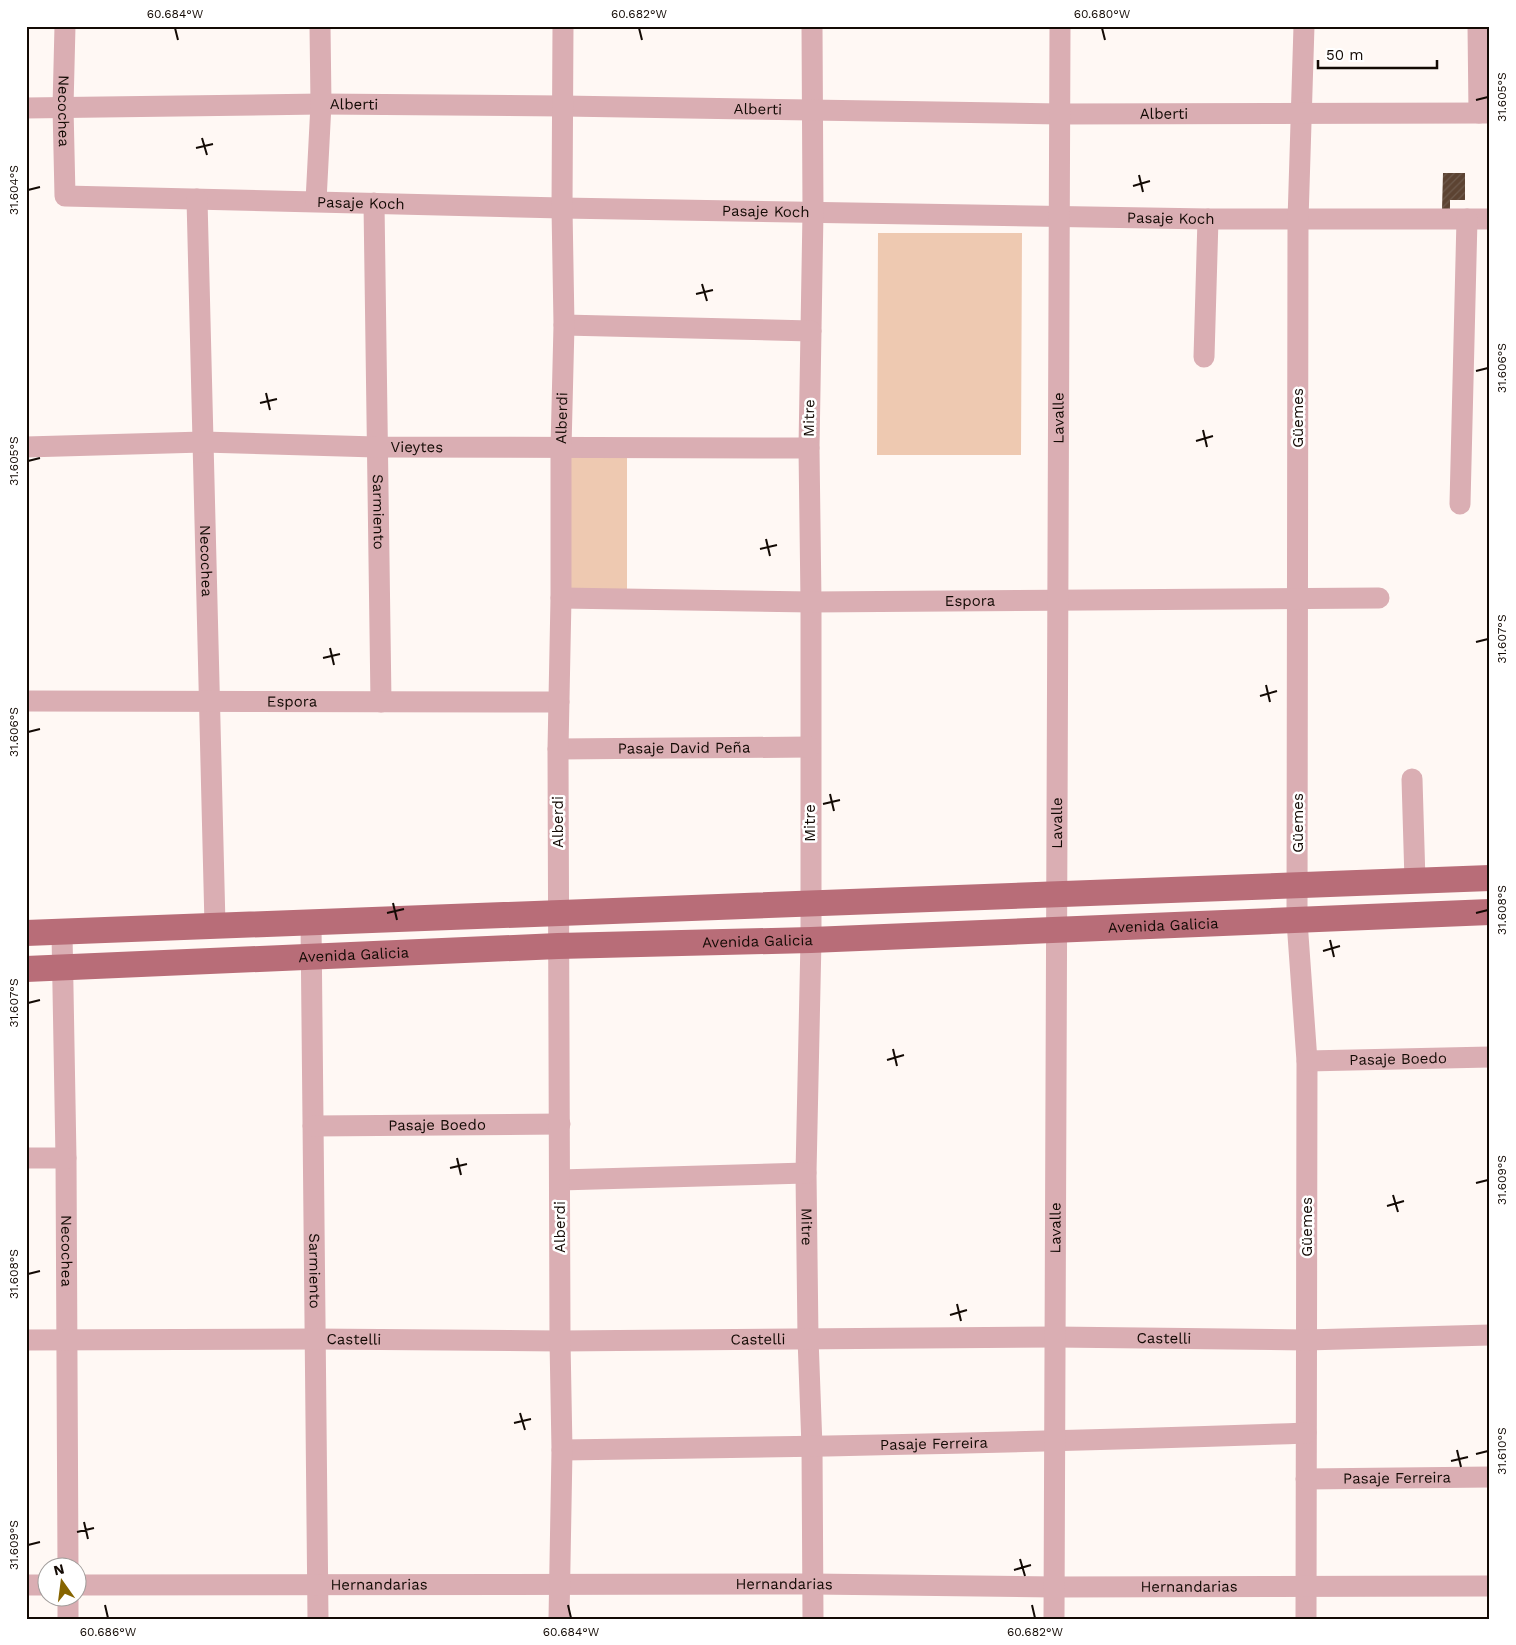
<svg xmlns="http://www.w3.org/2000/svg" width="1516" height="1645" font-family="'Work Sans',sans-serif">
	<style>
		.park { fill: #eec9b1 }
		.building { fill: url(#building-hatch) }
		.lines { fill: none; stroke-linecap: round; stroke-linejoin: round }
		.minor { stroke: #daaeb3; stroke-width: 21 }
		.major { stroke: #b86d78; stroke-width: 26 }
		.ticks { fill: none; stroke: #130a04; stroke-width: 2 }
		.labels { text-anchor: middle; stroke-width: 5; stroke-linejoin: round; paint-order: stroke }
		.street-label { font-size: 15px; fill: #130a04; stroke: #fff }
		.neatline { fill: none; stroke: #130a04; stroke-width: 2 }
		.ticks-label { font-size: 12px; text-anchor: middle; fill: #130a04 }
	</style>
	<defs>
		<pattern id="building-hatch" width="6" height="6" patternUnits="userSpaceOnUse" patternTransform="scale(1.25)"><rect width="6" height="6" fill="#5c4332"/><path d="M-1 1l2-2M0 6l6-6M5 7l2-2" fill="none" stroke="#6e5a4c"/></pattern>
	</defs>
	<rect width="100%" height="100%" fill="#fff8f4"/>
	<path class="park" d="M878,233H1022L1021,455H877Z
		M571,457H627V591L570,590Z"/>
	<path class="building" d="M1443,173H1465V200H1450V209H1442Z"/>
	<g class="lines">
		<g class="minor">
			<path id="s1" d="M65,26L63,107L65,196L562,208L1208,219H1490"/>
			<path id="s2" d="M812,26L813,212L809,448L811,602V940L806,1173L808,1338L812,1447L813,1619"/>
			<path d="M1304,26L1298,220L1297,921L1307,1061L1306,1619"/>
			<path d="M1478,26L1479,113"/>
			<path id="s3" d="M26,108L321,104L563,106L1060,114L1490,113"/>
			<path id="s4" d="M197,199L215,925"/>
			<path d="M316,201L321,104L320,26"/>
			<path id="s5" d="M374,203L381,702"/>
			<path d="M564,325L811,331"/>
			<path d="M1204,357L1208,219"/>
			<path id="s6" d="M26,447L203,442L376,447L809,448"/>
			<path d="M1460,504L1467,219"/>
			<path id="s7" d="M561,598L811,602L1379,598"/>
			<path id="s8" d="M26,701L559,702"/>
			<path id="s9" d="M558,749L810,747"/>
			<path d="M1412,779L1415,881"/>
			<path id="s10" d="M311,922L318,1619"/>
			<path id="s11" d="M62,933L66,1158L68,1568"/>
			<path id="s12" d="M1307,1061L1490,1057"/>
			<path id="s13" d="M313,1126L560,1124"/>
			<path d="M26,1158H66"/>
			<path d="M560,1180L806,1173"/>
			<path id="s14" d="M26,1340L315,1339L560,1341L1055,1337L1306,1340L1490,1335"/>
			<path id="s15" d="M562,1450C810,1447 1058,1442 1306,1433"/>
			<path id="s16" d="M1306,1479L1490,1477"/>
			<path d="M26,1585H48"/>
			<path id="s17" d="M78,1585L813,1584L1054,1587L1490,1586"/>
			<path d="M68,1598V1619"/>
			<path id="s18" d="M559,1619L562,1450L560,1341L558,749L561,598V448L564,325L562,208L563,26"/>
			<path id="s19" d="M1054,1619L1060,26"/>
		</g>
		<g class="major">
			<path d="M26,933L1490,878"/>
			<path id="s20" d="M26,969L558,946L811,940L1490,912"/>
		</g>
	</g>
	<path class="ticks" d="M175,28L178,40M639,28L642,40M1102,28L1105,40M1476,100L1488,97M202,138L207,155M196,148L213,144M1139,175L1143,192M1133,186L1150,181M28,190L40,187M702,284L707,301M696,294L713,290M1476,371L1488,368M266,393L270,410M260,403L277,399M1203,430L1207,447M1196,441L1213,436M28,461L40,458M766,539L770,556M760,549L777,545M1476,642L1488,639M330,648L334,665M323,658L340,654M1266,685L1270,702M1260,696L1277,691M28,732L40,729M830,794L834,811M823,804L840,800M393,903L397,920M387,913L404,909M1476,913L1488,910M1330,940L1334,957M1323,951L1340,946M28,1003L40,1000M893,1049L897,1066M887,1060L904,1055M457,1158L461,1175M450,1168L467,1164M1476,1183L1488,1180M1393,1195L1398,1212M1387,1206L1404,1201M28,1274L40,1271M957,1304L961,1321M950,1315L967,1310M520,1413L525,1430M514,1423L531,1419M1457,1450L1461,1467M1476,1454L1488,1451M1451,1461L1468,1457M84,1522L88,1539M77,1532L94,1528M28,1545L40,1542M1020,1559L1025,1576M1014,1570L1031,1565M105,1605L108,1618M568,1605L571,1618M1032,1605L1035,1618"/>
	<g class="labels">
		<g class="street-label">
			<text dy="5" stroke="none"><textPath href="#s3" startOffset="328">Alberti</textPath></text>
			<text dy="5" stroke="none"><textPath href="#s3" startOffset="732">Alberti</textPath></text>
			<text dy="5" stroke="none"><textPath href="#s1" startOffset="85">Necochea</textPath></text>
			<text dy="5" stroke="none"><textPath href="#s3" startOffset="1138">Alberti</textPath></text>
			<text dy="5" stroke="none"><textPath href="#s1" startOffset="466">Pasaje Koch</textPath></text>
			<text dy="5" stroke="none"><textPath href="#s1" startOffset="871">Pasaje Koch</textPath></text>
			<text dy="5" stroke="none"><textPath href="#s1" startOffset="1276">Pasaje Koch</textPath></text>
			<text dy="5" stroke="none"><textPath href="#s18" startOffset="1201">Alberdi</textPath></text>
			<text transform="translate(809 418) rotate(-89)" y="5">Mitre</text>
			<text dy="5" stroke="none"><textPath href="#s19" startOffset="1201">Lavalle</textPath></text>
			<text transform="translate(1298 418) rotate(-90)" y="5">Güemes</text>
			<text dy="5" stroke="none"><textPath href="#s6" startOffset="391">Vieytes</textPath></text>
			<text dy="5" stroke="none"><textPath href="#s5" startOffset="309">Sarmiento</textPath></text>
			<text dy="5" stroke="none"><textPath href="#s4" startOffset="362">Necochea</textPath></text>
			<text dy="5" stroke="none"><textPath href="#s7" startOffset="409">Espora</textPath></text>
			<text dy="5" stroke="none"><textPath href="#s8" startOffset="266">Espora</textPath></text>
			<text dy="5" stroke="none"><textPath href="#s9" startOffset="126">Pasaje David Peña</textPath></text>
			<text transform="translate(558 822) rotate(-90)" y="5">Alberdi</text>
			<text transform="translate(810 823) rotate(-90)" y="5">Mitre</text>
			<text dy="5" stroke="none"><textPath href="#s19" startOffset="796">Lavalle</textPath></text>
			<text transform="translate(1298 823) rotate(-90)" y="5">Güemes</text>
			<text dy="5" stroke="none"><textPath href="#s20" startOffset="1138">Avenida Galicia</textPath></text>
			<text dy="5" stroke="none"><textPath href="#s20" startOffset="732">Avenida Galicia</textPath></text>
			<text dy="5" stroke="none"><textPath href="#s20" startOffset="328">Avenida Galicia</textPath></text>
			<text dy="5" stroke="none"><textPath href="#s12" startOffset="91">Pasaje Boedo</textPath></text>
			<text dy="5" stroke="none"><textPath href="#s13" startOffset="124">Pasaje Boedo</textPath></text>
			<text transform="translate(560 1227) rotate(-90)" y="5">Alberdi</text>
			<text dy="5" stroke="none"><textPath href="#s2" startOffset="1201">Mitre</textPath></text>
			<text dy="5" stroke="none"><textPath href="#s19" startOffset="391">Lavalle</textPath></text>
			<text transform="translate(1307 1227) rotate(-90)" y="5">Güemes</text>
			<text dy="5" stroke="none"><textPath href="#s11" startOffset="318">Necochea</textPath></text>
			<text dy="5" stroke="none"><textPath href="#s10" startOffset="349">Sarmiento</textPath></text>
			<text dy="5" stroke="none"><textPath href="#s14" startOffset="1138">Castelli</textPath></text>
			<text dy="5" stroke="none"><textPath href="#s14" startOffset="328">Castelli</textPath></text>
			<text dy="5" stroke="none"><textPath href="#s14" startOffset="732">Castelli</textPath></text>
			<text dy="5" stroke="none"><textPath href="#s15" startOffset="372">Pasaje Ferreira</textPath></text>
			<text dy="5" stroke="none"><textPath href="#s16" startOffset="91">Pasaje Ferreira</textPath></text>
			<text dy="5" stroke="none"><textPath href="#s17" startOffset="706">Hernandarias</textPath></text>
			<text dy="5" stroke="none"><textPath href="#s17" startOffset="301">Hernandarias</textPath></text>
			<text dy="5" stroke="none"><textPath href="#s17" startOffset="1111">Hernandarias</textPath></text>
		</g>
	</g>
	<rect width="1516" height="1645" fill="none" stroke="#ffffff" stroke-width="55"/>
	<g transform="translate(62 1582) rotate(346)"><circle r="24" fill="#ffffff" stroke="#a19d9b"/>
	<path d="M0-4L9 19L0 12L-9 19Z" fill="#866400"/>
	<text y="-8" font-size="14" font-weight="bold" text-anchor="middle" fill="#130a04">N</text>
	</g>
	<path d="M1318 60v8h119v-8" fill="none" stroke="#130a04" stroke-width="2.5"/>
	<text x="1326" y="60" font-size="15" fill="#130a04" stroke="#ffffff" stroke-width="4" paint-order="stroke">50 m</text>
	<rect x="28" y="28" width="1460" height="1590" class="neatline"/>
	<g class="ticks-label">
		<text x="175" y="18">60.684°W</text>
		<text x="639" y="18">60.682°W</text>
		<text x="1102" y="18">60.680°W</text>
		<text transform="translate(1502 97) rotate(-90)" y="4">31.605°S</text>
		<text transform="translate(14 190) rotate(-90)" y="4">31.604°S</text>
		<text transform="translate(1502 368) rotate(-90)" y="4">31.606°S</text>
		<text transform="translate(14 461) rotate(-90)" y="4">31.605°S</text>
		<text transform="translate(1502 639) rotate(-90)" y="4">31.607°S</text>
		<text transform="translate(14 732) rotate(-90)" y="4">31.606°S</text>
		<text transform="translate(1502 910) rotate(-90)" y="4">31.608°S</text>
		<text transform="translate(14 1003) rotate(-90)" y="4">31.607°S</text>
		<text transform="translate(1502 1180) rotate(-90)" y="4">31.609°S</text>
		<text transform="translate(14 1274) rotate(-90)" y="4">31.608°S</text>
		<text transform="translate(1502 1451) rotate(-90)" y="4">31.610°S</text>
		<text transform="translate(14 1545) rotate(-90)" y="4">31.609°S</text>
		<text x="108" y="1636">60.686°W</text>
		<text x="571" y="1636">60.684°W</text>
		<text x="1035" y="1636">60.682°W</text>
	</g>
</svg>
